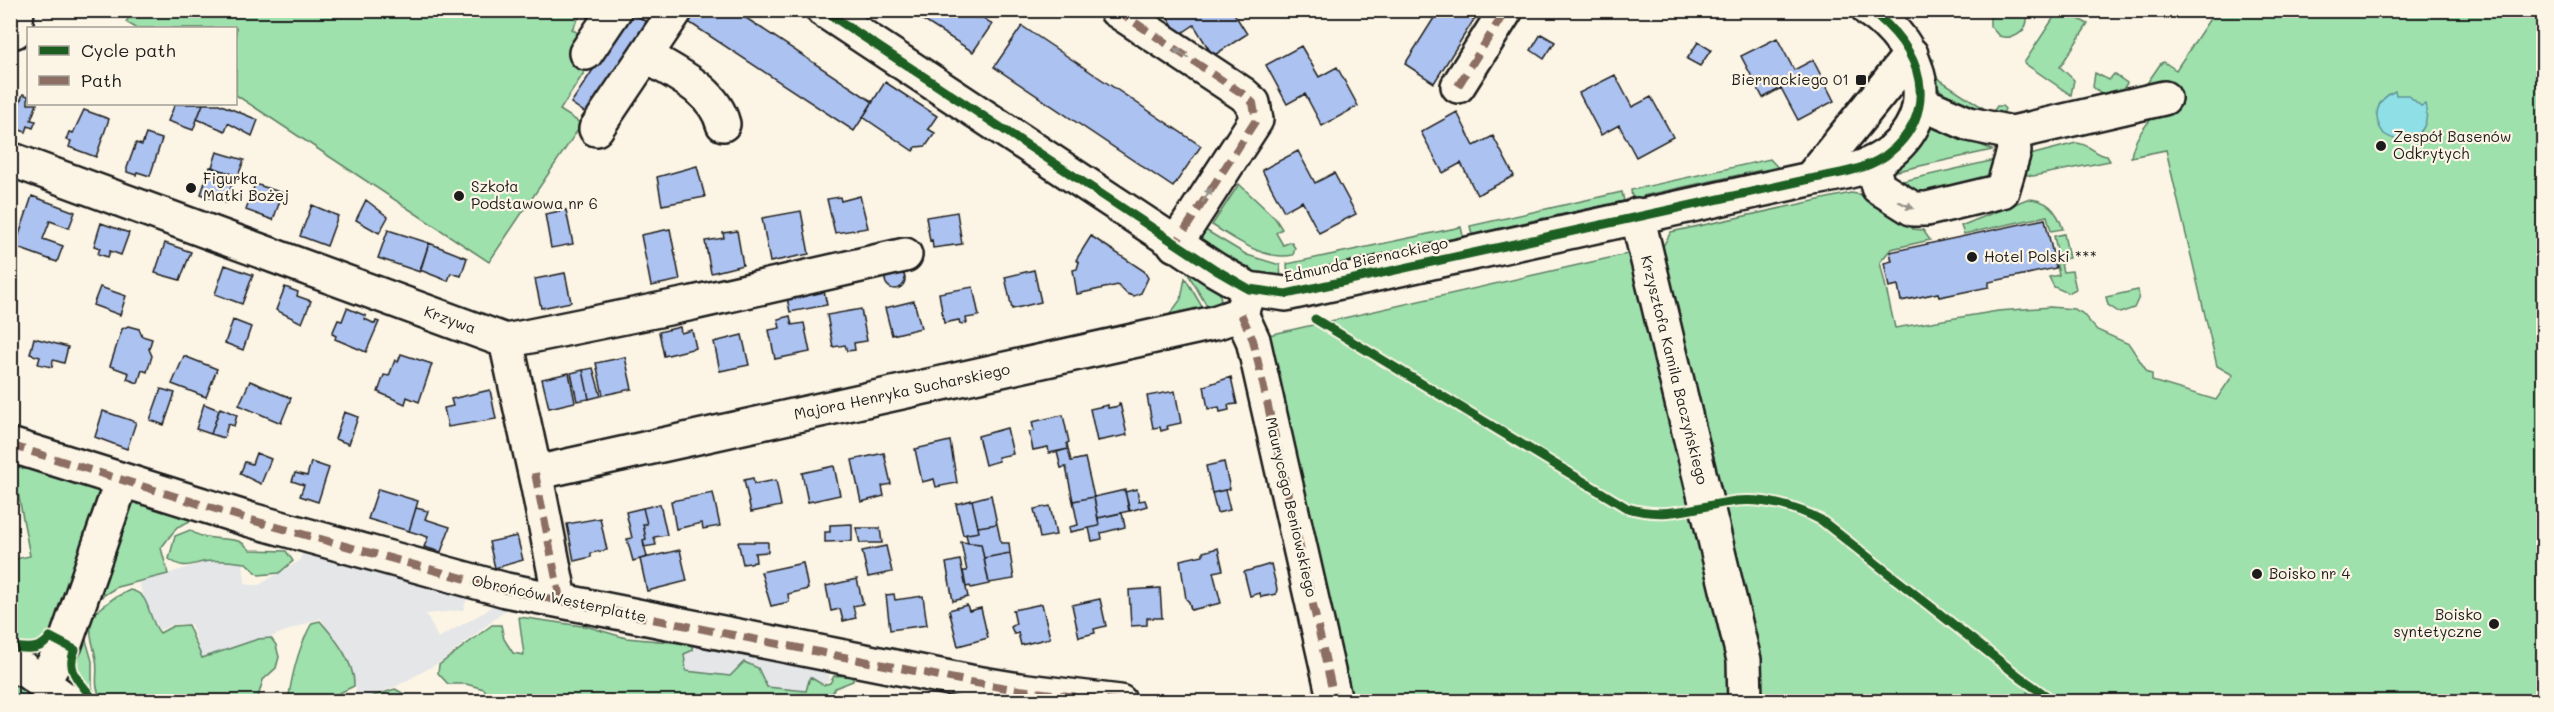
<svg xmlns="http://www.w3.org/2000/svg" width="2554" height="712" font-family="Mali,sans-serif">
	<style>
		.built { fill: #e4e6e8 }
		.green { fill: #9ee1ac; stroke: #5d7e64; stroke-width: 1.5 }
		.water { fill: #8ee0e6; stroke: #609295; stroke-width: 1.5 }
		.building { fill: #acc2f0; stroke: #1c1c1c; stroke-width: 1.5 }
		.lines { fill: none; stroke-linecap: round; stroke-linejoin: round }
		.minor-casing { stroke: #1c1c1c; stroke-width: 38 }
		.minor { stroke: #fcf5e5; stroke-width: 33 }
		.quiet { stroke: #8d6e63; stroke-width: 8; stroke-dasharray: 15 8; stroke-linecap: butt }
		.cycleway-casing { stroke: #fcf5e5; stroke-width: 13 }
		.cycleway { stroke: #1b5e20; stroke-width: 9 }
		.oneway { fill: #97938b }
		.poi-dot { fill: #1c1c1c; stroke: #fcf5e5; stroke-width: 2 }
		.labels { text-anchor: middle; stroke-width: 4.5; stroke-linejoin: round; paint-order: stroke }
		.poi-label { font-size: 15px; fill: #1c1c1c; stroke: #fcf5e5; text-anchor: start }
		.street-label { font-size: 15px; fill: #1c1c1c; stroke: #fcf5e5 }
	</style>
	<rect width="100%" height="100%" fill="#fcf5e5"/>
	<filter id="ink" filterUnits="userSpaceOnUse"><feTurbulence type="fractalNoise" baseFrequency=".0167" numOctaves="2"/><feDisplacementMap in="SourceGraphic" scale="12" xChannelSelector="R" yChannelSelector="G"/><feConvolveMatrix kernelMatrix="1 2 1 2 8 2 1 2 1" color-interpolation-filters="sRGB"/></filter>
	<g filter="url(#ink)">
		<path class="built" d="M306,547L470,591L463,610L426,614L438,638L485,612L501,598L516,602L442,661L397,686L356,701V687L321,618L203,662L191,624H174L160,630L150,620L139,583L208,561L243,563L245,582L249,585H259L299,561Z
			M683,639L828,660L829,681L805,690L766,691L678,674Z"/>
		<path class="green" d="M134,10L583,11L572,29L584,37L590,63L560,110L582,124L489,262L236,95V28H136L126,22Z
			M1990,10L2026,11C2031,29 2017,41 1999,36L1990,26Z
			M2058,11H2064L2088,24L2060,67L2074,80L2071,95L2024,63Z
			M2215,11H2543V701L2042,702L2027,692L2021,702L1327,701L1246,340L1627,254L1663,246L1671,232L1851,193C1873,195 1899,211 1913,229L1923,230L1930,240L1891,249L1880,262L1895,328L1998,311L2050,307L2074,309L2082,313L2097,330L2129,344L2148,373L2152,374V381L2216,400L2233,375L2217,366L2166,150L2131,157C2134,138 2145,126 2157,112L2141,92L2161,63L2164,62L2176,70Z
			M1923,51L1934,60L1931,69L1934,76L1988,111L1993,112L1997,106H2002L2005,109L2003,113C1992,115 1982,112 1971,107C1933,91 1936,89 1923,51Z
			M2095,73L2109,80L2114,74L2127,83L2120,95L2104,97L2093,87Z
			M1934,128H1942L1992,150L1893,172L1928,130Z
			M2076,143C2089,143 2095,155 2107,156L2110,161L2033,176L2023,174L2028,158L2034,154Z
			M1770,159L1783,173L1767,176L1761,170L1643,196L1640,204L1632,199L1631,190Z
			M1999,159L1992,174L1982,179L1912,195L1890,184Z
			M1239,184L1275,218L1282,229L1276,233L1283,245L1291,242L1295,248L1293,255C1264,261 1236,239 1212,225Z
			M1622,192L1624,201L1551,217L1549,224L1544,218L1472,235L1470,226Z
			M2027,199C2047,199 2057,210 2063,229L2051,231L2047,216L1964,234L1961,226Z
			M1197,225L1247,255L1280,265L1281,279L1250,273L1192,235Z
			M1461,227L1463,236L1462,244L1456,238L1374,256L1371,264L1366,258L1308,271L1307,276L1288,279L1287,264Z
			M2064,234L2069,258L2060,260L2063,272L2072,271L2076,289L2068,293L2054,287L2049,277L2059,275L2056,261L2059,260L2054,236Z
			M1178,257L1219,289L1221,300L1211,313Z
			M1185,278L1204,310L1167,318L1181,299Z
			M2138,290L2139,297L2134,308L2120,313L2108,305L2106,297Z
			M11,455L206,514L177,527L161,548L168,574L117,587L96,600L81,623L92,661V687L99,701H11L10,560L30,556L15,476L11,474Z
			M190,530C203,541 223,537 238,541C243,542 247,547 250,550L286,551L293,561L279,573L259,575L246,563C235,562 222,560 211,561C193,562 186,572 169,559L175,536Z
			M130,590C152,594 146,617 160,633L173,626L188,625L202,658L258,639L271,638L276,645L279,657L276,668L263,680L258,697L278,701L289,695C293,670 299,646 312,623L320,621C335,638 355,663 354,686L323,701H102C92,681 99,678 96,659C92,637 89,639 92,615L114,598Z
			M519,617L589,627L626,638L691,644L693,650L684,654L686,671L730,676L744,662L758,668L767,687L806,691L810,677L823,685L830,683L834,676L852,675L853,681L835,688L828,701L491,702L484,689L466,684H448L438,673L439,665L492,625H501L504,639L513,653L524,655Z
			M395,689L417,701H358Z"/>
		<path class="water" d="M2395,91L2396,95H2408L2421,106L2425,104C2433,132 2408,150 2384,134C2372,118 2375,100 2395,91Z"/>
		<path class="building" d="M690,10H734L873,102L854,131L684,19Z
			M922,10H972L992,24L973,52L918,17Z
			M1163,10H1232L1247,34L1213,56L1194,25L1179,35Z
			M1439,10H1480L1434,83L1405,64Z
			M631,12L650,24L590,116L571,103Z
			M1022,26L1201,146L1173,187L994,67Z
			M1541,34L1555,42L1544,59L1531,50Z
			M1777,38L1794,70L1813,60L1834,101L1798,120L1781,88L1763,98L1741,56Z
			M1698,42L1711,50L1700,66L1687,59Z
			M1301,46L1319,77L1337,67L1358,106L1322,126L1305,94L1287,104L1266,65Z
			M1615,75L1632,107L1651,97L1673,137L1636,157L1619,125L1601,135L1579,93Z
			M885,82L937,116L928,129L935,133L926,146L916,147L913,151L863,117Z
			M23,94L28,96V104H37L31,120L36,121L33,128L28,126L26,132L10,127V109L14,100L20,102Z
			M175,104H203L193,130L168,121Z
			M203,104H219L258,120L252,136L228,123L225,131L197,119Z
			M84,110L109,119L96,157L69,147L71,141L66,140L69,132L73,133Z
			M1457,112L1474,146L1493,136L1514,176L1477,195L1461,163L1443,173L1421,132Z
			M146,134L162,139L150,176L137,172L136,175L127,172V168L136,143L142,145Z
			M1298,151L1315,183L1334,173L1356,214L1319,233L1302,201L1284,211L1262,170Z
			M217,152L244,160L238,176L212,167Z
			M697,166L705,197L662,205L657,177Z
			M210,167L235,175L226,203L201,194Z
			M255,184L283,193L273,220L246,210Z
			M32,196L75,212L69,228L50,221L43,239L63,246L57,262L15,247Z
			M860,196L868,228L835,233L827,199L840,197L841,201Z
			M366,200L388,217L379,233L356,220Z
			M312,205L338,216L327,246L300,236Z
			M566,210L573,244L551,248L545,214Z
			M801,211L809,254L770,262L762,218Z
			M957,212L962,244L933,248L932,240L930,241L926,217Z
			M2045,219L2056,268L1989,282V287L1939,297L1938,293L1901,301L1898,285L1889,287L1884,263L1892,261L1890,252Z
			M101,223L129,233L121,255L110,251L108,257L98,254L100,248L94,246Z
			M670,229L680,280L651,286L641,235Z
			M388,230L429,243L420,272L378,258Z
			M737,231L743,265L711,273L705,241L724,238L723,233Z
			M1091,236L1144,271L1148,278L1141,293L1134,296L1127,294L1118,285L1077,294L1073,270L1077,269L1079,262L1076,260Z
			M165,243L191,252L180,280L155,273Z
			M429,243L467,258L461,276L451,273L448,281L420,270Z
			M225,265L253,275L242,304L215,294Z
			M885 279a10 10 0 1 1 20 0a10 10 0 1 1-20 0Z
			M1034,270L1041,302L1012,309L1005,277Z
			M565,273L571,302L541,308L535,279Z
			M822,282L827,305L790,312L785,289Z
			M100,287L126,296L120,315L93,305Z
			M285,287L298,292L297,296L311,301L302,323L276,310Z
			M973,287L979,316L966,318L967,323L960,324L959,320L944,323L939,293Z
			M914,301L921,328L892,335L885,308Z
			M347,308L366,316L365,319L375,324L376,321L379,322L366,352L335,339L336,336L332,334L338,320L342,321Z
			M861,309L867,341L854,343L855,350L847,351L845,345L833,347L827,315Z
			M790,316L792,325L804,323L810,352L775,359L769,330L780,328L778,319Z
			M233,320L251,327L243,350L225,343Z
			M128,326L139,329L142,336L152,339L149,349L152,356L147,372L142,370L138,383L127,379L129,373L110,366L122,329Z
			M680,327L681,333L692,330L696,348L664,356L659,332Z
			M742,335L749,365L720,371L714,342Z
			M34,338L68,347L64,363L53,360L52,367L38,364L40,357L30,354Z
			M401,354L432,364L419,402L407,397L405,404L378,392L384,375L389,376L395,360L398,362Z
			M184,356L217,369L206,397L172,384Z
			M625,357L632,389L603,395L596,363Z
			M593,368L601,396L589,399L583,370Z
			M583,370L589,399L577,401L571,373Z
			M569,373L575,402L549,408L542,379Z
			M1231,377L1237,404L1228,405L1229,410L1220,412L1219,407L1208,409L1204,386Z
			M250,381L291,398L281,423L239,405Z
			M161,389L175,393L164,425L150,420Z
			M490,390L496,419L448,427L444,408L453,406L451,399Z
			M1175,391L1181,423L1167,426L1168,429L1161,431L1160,427L1153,428L1147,396Z
			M1119,403H1120L1127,435L1097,441L1090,409L1108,405V408L1119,406Z
			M204,404L219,410L211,434L196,429Z
			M220,408L237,415L234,426L228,424L224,438L211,434Z
			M103,411L136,422L127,449L95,437Z
			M344,412L358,417L349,444L335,439Z
			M1063,415L1069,442L1067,443L1068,449L1049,453L1048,447L1033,450L1029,432L1034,431L1032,422Z
			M1007,428L1013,454L998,457L999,461L985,465L978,436Z
			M950,441L957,483L936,487L934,479L922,482L915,449Z
			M1068,449L1071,461L1085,458L1094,497L1073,501L1066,467L1061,468L1057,452Z
			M256,453L271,459L261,484L240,474L245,462L252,464Z
			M884,453L891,484L882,486L884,496L861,502L852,460Z
			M311,462L329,468L318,502L300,496L304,485L292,481L295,473L307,476Z
			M1224,462L1230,489L1212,493L1206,466Z
			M834,466L840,495L808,502L802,473Z
			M753,478L754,484L776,480L781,506L751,512L744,480Z
			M378,489L418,501L409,531L368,519Z
			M1137,489L1139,501L1145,500L1147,506L1130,511L1125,492Z
			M1125,490L1129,511L1098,518L1094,497Z
			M1225,490L1230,510L1217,513L1212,493Z
			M713,493L720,526L703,529L702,523L676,529L671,501Z
			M991,495L997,524L978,527L972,500Z
			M1094,497L1099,526L1070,532L1069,527L1078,525L1073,501Z
			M972,500L979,532L963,535L956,504Z
			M660,504L667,535L654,537L656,545L644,547L643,540L646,539L643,524H647L643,508Z
			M1050,506L1056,535L1040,538L1034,509Z
			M416,508L428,511L425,519L450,527L441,552L424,547L428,537L409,531Z
			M643,508L647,524H643L646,539L643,540L647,557L633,561L627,539L632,538L626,512Z
			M1122,513L1125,527L1101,533L1102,539L1092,541L1089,528L1099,526L1098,518Z
			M600,518L607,550L591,553V557L574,561L567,524Z
			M852,524V541L825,542V532H830V525Z
			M997,524L1001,543H1009L1010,553L984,558L981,544L968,543L966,534L979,532L978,527Z
			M856,528H880L882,543H860Z
			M517,536L523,560L495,568L489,542Z
			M738,542H768V552L755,553L756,562L743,564Z
			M961,542L981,544L989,584L971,588L970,586L966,587L963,571H967Z
			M886,546L892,572L868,577L862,551Z
			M1218,548L1223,570L1213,572L1221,603L1191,610L1189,602L1186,599L1180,560L1203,555V552Z
			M680,550L687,581L647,591L640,559Z
			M1010,553L1014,579L989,583L984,558Z
			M960,560L968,597L953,601L946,563Z
			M803,563L808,589L788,594L789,602L771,606L761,572Z
			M1271,564L1277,589L1276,594L1261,597L1260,593L1250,596L1244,572Z
			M857,579L863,604L853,606L856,618L843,621L840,609L831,611L826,586Z
			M1160,588L1162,618H1147V625L1131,626L1129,590Z
			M894,594L895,600L923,596L927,625L890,630L886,595Z
			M1100,599L1106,626L1094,629L1095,633L1079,637L1072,605Z
			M1042,604L1050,638L1021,645L1018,633L1014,634L1011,627L1016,624L1013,610Z
			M967,605L969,611L981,608L988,638L958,646L949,610Z"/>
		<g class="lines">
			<g class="minor-casing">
				<path id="minor" d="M823,10L1216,270L1249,289L1286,294L1810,179C1835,174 1863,171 1885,156C1944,113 1922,46 1869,10
					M1116,10L1243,94L1253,103L1256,120L1175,245
					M15,31L17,10
					M586,53L615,10
					M647,56C675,74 714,89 723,124
					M1458,86L1506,10
					M1921,103L1969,124L2012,133L2164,98
					M596,129L676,10
					M10,159L506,341L693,303L905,255
					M1872,163L1878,187L1913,209H1927L2002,191L2014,151L2012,133
					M1810,179L1911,54
					M1637,215L1744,660L1745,702
					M1241,314L1253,340L1335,702
					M506,341L538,487L560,599
					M10,445L251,520L506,590L970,682L1019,690L1120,702
					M535,473L1214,323L1241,314L1249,289
					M10,666L25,670L69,702
					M43,682L65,644L122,480"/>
			</g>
			<use href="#minor" class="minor"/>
			<path class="quiet" d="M1116,10L1243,94L1253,103L1256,120L1175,245
				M1458,86L1506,10
				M1241,314L1253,340L1335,702
				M10,445L251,520L506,590L970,682L1019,690L1120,702
				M535,473L560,599"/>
			<g class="cycleway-casing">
				<path id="cycleway" d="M823,10L1216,270L1249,289L1286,294L1810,179C1835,174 1863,171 1885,156C1944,113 1922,46 1869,10
					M1315,319L1627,508C1669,520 1696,506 1736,501C1765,498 1796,507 1821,520L2021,678L2055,702
					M10,647C27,648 40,652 50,637L75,650C64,672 83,684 95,702"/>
			</g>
			<use href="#cycleway" class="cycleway"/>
		</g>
		<defs><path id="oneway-solid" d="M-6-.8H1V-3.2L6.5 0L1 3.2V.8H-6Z" transform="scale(1.5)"/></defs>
		<g class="oneway">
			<use href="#oneway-solid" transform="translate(1181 53) rotate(-147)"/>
			<use href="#oneway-solid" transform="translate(1207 195) rotate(-57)"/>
			<use href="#oneway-solid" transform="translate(1906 205) rotate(25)"/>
		</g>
	</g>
	<g class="poi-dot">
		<rect x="1855" y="74" width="12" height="12" rx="3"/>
		<circle cx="2381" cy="146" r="6"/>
		<circle cx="191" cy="188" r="6"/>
		<circle cx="459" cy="196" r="6"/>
		<circle cx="1972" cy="257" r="6"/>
		<circle cx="2257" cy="574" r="6"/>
		<circle cx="2494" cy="624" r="6"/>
	</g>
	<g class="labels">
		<g class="poi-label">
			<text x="1849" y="85" text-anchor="end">Biernackiego 01</text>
			<text x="2393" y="142">Zespół Basenów<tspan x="2393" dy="17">Odkrytych</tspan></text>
			<text x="203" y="184">Figurka<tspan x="203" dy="17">Matki Bożej</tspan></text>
			<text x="471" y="192">Szkoła<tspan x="471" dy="17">Podstawowa nr 6</tspan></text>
			<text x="1984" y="262">Hotel Polski ***</text>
			<text x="2269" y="579">Boisko nr 4</text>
			<text x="2482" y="620" text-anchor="end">Boisko<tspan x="2482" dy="17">syntetyczne</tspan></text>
		</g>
		<g class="street-label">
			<text transform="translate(1366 260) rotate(-12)" y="5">Edmunda Biernackiego</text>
			<text transform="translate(450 320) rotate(20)" y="5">Krzywa</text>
			<text transform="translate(1674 370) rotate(76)" y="5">Krzysztofa Kamila Baczyńskiego</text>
			<text transform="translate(902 392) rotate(-12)" y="5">Majora Henryka Sucharskiego</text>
			<text transform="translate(1291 507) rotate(77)" y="5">Maurycego Beniowskiego</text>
			<text transform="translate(559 599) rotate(12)" y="5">Obrońców Westerplatte</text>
		</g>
	</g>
	<rect width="2554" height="712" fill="none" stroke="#fcf5e5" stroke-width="36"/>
	<rect x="18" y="18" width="2518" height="676" fill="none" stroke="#1c1c1c" stroke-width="2" filter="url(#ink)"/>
	<rect x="27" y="27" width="210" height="78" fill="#fcf5e5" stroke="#a29e95" stroke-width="1.5"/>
	<rect x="39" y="46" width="30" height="9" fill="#1b5e20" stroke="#a29e95" stroke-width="1.5"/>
	<text x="81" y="57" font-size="18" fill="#1c1c1c">Cycle path</text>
	<rect x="39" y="76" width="30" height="9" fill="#8d6e63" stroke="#a29e95" stroke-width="1.5"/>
	<text x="81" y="87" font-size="18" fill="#1c1c1c">Path</text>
</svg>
